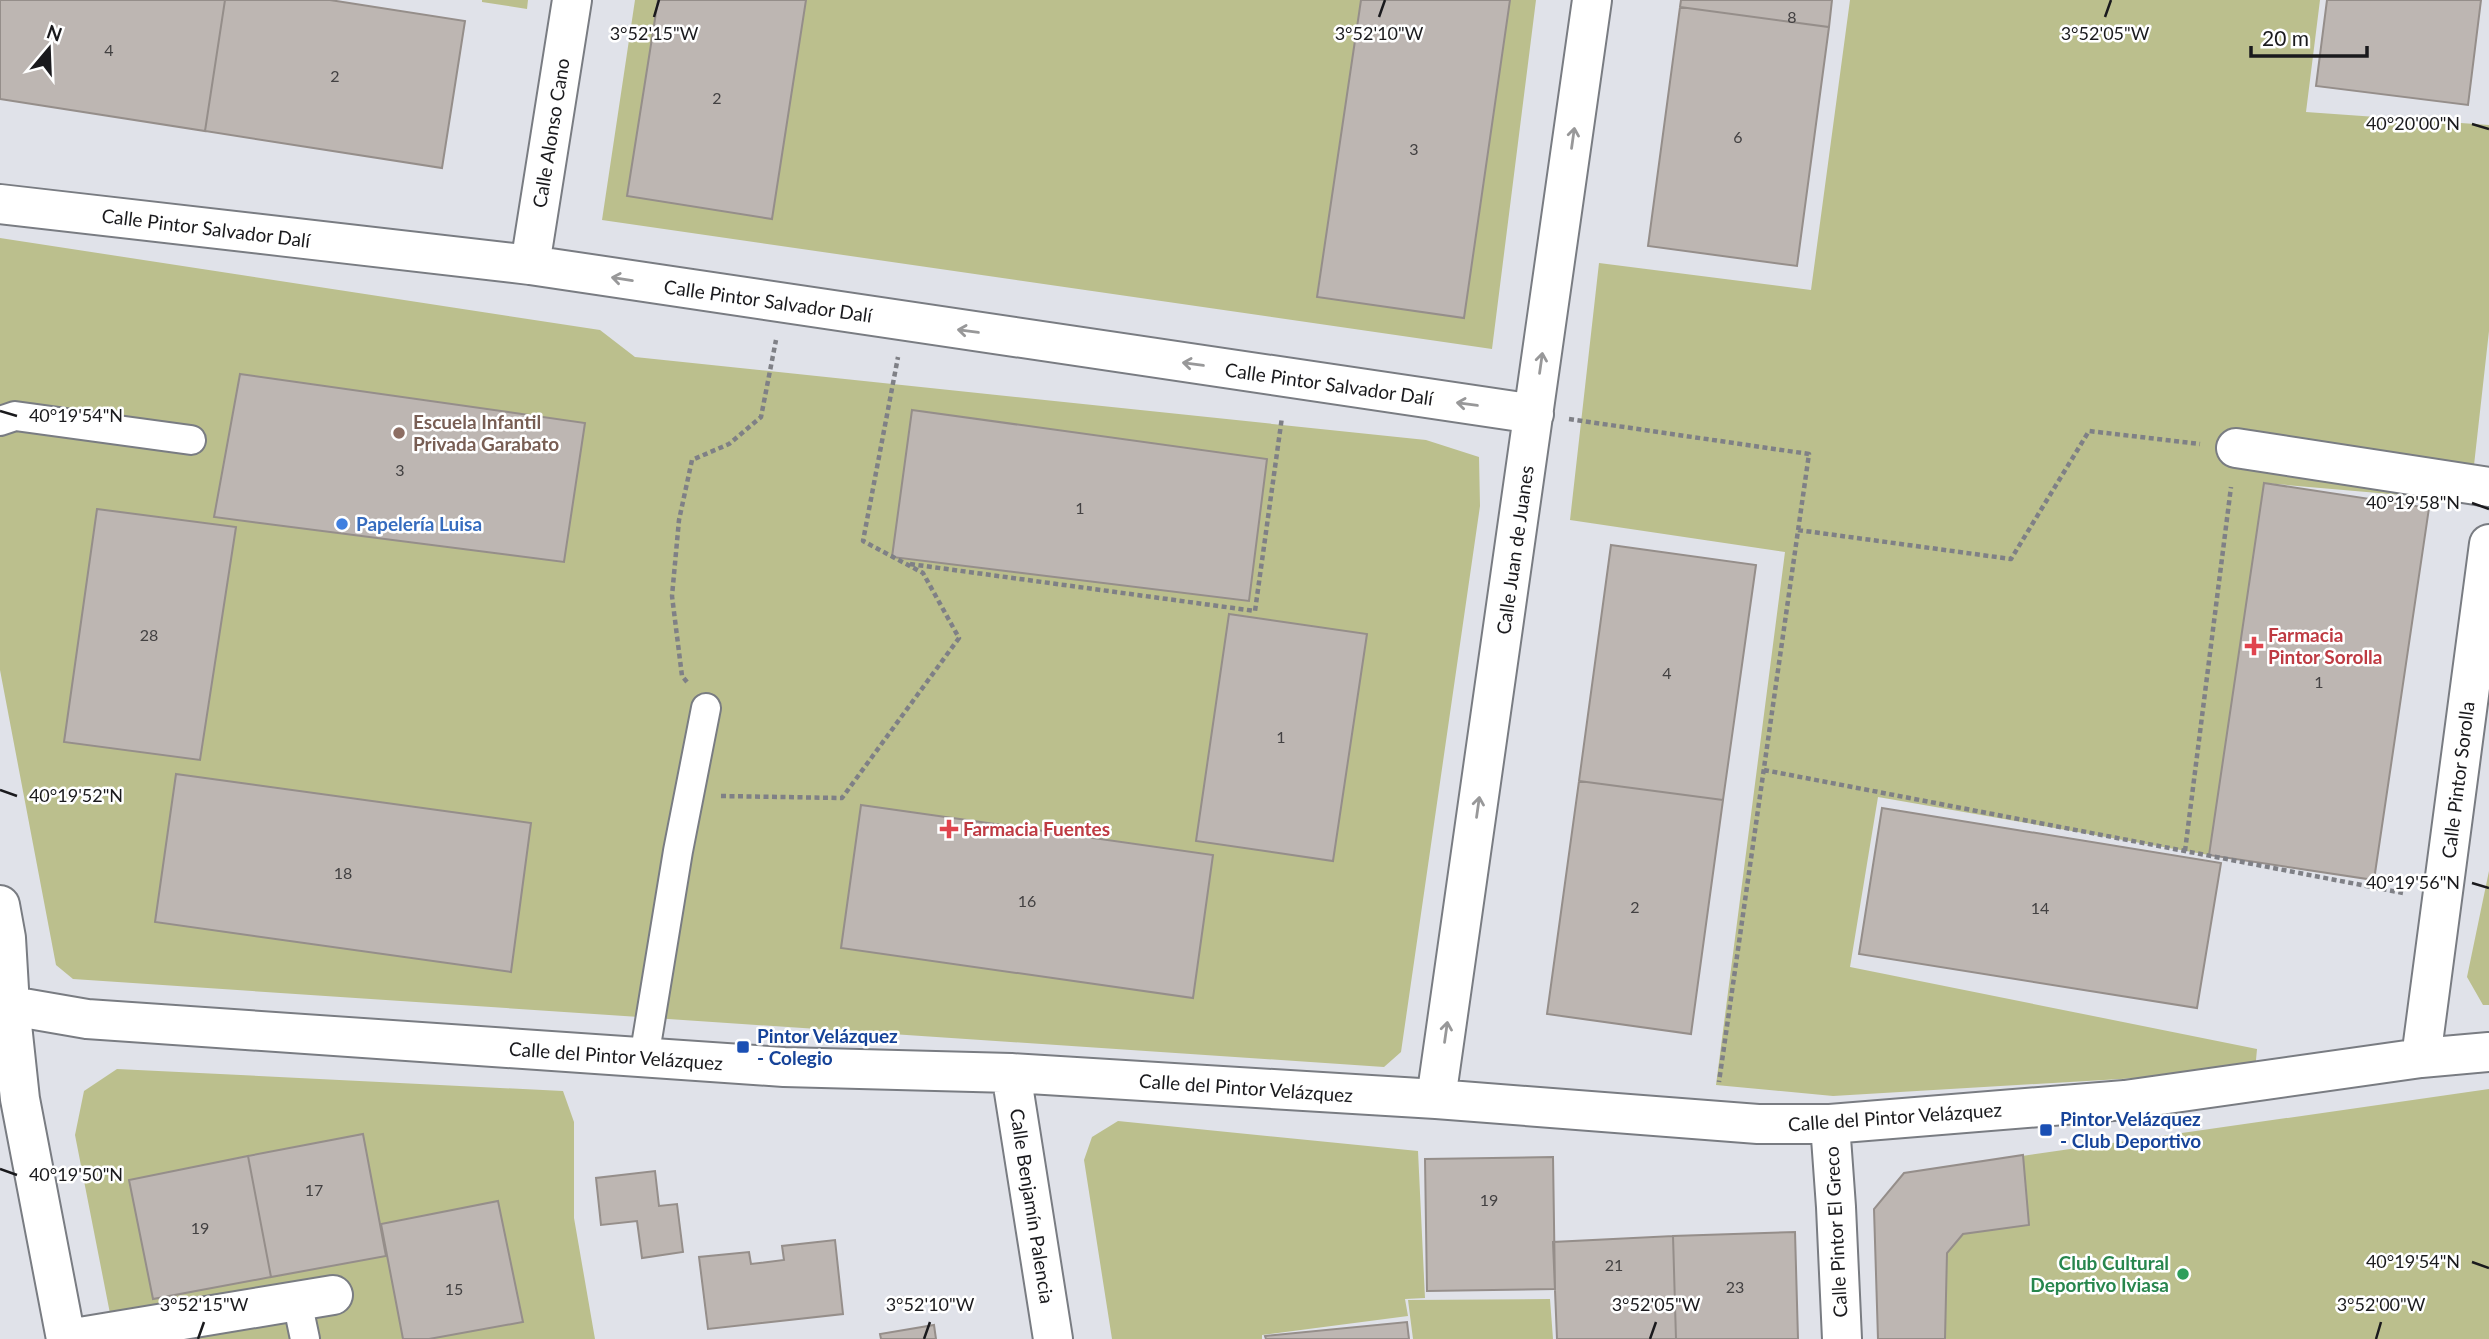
<svg xmlns="http://www.w3.org/2000/svg" width="2489" height="1339" font-family="Lato,sans-serif">
	<style>
		.green { fill: #bbbf8d }
		.building { fill: #bdb6b2; stroke: #958e8a; stroke-width: 2 }
		.lines { fill: none; stroke-linecap: round; stroke-linejoin: round }
		.pedestrian-casing { stroke: #797c82; stroke-width: 32 }
		.minor-casing { stroke: #797c82; stroke-width: 42 }
		.path { stroke: #7f8086; stroke-width: 4.5; stroke-dasharray: 5 3.5; stroke-linecap: butt }
		.pedestrian { stroke: #fff; stroke-width: 28 }
		.minor { stroke: #fff; stroke-width: 38 }
		.oneway { stroke: #989899 }
		.ticks { fill: none; stroke: #1a1a1d; stroke-width: 2.5 }
		.education-dot { fill: #8d6e63; stroke: #fff; stroke-width: 2.5 }
		.shop-dot { fill: #3f7fe0; stroke: #fff; stroke-width: 2.5 }
		.health-dot { fill: #e0444e; stroke: #fff; stroke-width: 2.5 }
		.transit-dot { fill: #1a4fb4; stroke: #fff; stroke-width: 2.5 }
		.leisure-dot { fill: #2e9e5b; stroke: #fff; stroke-width: 2.5 }
		.labels { text-anchor: middle; stroke-width: 5; stroke-linejoin: round; paint-order: stroke }
		.number-label { font-size: 16px; fill: #434142 }
		.street-label { font-size: 19px; fill: #1a1a1d; stroke: #fff }
		.education-label { font-size: 19px; font-weight: bold; fill: #785e54; stroke: #fff; text-anchor: start }
		.shop-label { font-size: 19px; font-weight: bold; fill: #366cbe; stroke: #fff; text-anchor: start }
		.health-label { font-size: 19px; font-weight: bold; fill: #be3a42; stroke: #fff; text-anchor: start }
		.transit-label { font-size: 19px; font-weight: bold; fill: #164399; stroke: #fff; text-anchor: start }
		.leisure-label { font-size: 19px; font-weight: bold; fill: #27864d; stroke: #fff; text-anchor: end }
		.ticks-label { font-size: 18px; text-anchor: middle; fill: #1a1a1d; stroke: #fff; stroke-width: 5; stroke-linejoin: round; paint-order: stroke }
	</style>
	<rect width="100%" height="100%" fill="#e0e2e9"/>
	<path class="green" d="M482,0H528L527,9L482,2Z
		M635,0H1536L1492,349L602,220Z
		M1850,0H2320L2306,112L2489,125V331L2470,501L2264,483L2209,855L1878,797L1850,967L2257,1049L2255,1071L1833,1096L1716,1085L1785,552L1570,520L1599,263L1811,290Z
		M0,238L600,330L635,357L1426,440L1479,457L1480,506L1401,1052L1384,1067L73,979L56,965L0,670Z
		M2489,871V1005H2483L2467,977Z
		M117,1069L563,1091L574,1122V1218L595,1339H115L75,1135L84,1091Z
		M2489,1089V1339H1878L1874,1209L1904,1173Z
		M1118,1121L1418,1151L1425,1298L1405,1299L1408,1316L1262,1335V1339H1112L1084,1160L1092,1137Z
		M1550,1299L1553,1339H1413L1408,1300Z"/>
	<path class="building" d="M0,0H225L205,131L0,99Z
		M225,0H330L465,21L442,168L205,131Z
		M658,0H806L772,219L627,196Z
		M1361,0H1510L1464,318L1317,297Z
		M1681,0H1832L1829,27L1680,7Z
		M2327,0H2481L2468,105L2316,86Z
		M1680,7L1829,27L1797,266L1648,246Z
		M240,374L585,423L564,562L214,517Z
		M912,410L1267,459L1249,601L892,557Z
		M2264,483L2429,508L2374,880L2209,855Z
		M97,509L236,527L200,760L64,742Z
		M1611,545L1756,565L1723,800L1579,781Z
		M1229,614L1367,634L1333,861L1196,841Z
		M176,774L531,823L511,972L155,922Z
		M1579,781L1723,800L1691,1034L1547,1014Z
		M861,805L1213,855L1193,998L841,948Z
		M1882,808L2221,863L2197,1008L1859,954Z
		M363,1134L386,1256L271,1277L248,1156Z
		M2023,1155L2029,1225L1963,1234L1947,1253L1945,1339H1878L1874,1209L1904,1173Z
		M248,1156L271,1277L153,1299L129,1180Z
		M1553,1157L1555,1289L1427,1291L1425,1159Z
		M655,1171L659,1206L677,1204L683,1252L642,1258L637,1221L601,1225L596,1178Z
		M498,1201L523,1322L429,1339H403L381,1224Z
		M1795,1232L1798,1339H1676L1673,1236Z
		M1673,1236L1676,1339H1557L1553,1242Z
		M835,1240L843,1314L708,1329L699,1257L749,1252L751,1264L784,1260L782,1246Z
		M1407,1322L1409,1339H1266L1265,1336Z
		M934,1325L936,1339H881L880,1334Z"/>
	<g class="lines">
		<g class="pedestrian-casing">
			<path id="pedestrian" d="M0,421L15,416L191,440
				M644,1058L678,851L706,708
				M297,1301L305,1339"/>
		</g>
		<g class="minor-casing">
			<path id="minor" d="M0,204L530,265L1534,414
				M530,265L572,0
				M2236,448L2489,487
				M0,905L6,938L10,1006L20,1099L66,1339
				M0,1004L87,1019L784,1067L1011,1073L1436,1099L1758,1124H1830L2125,1100L2421,1058L2489,1052
				M2421,1058L2489,544
				M1011,1073L1053,1339
				M1436,1099L1592,0
				M1830,1124L1836,1207L1842,1339
				M68,1339L333,1295"/>
		</g>
		<path class="path" d="M1569,419L1809,454L1719,1082
			M1798,530L2011,559L2089,431L2200,444
			M910,564L1255,611L1282,417
			M687,682L682,676L672,596L679,520L692,460L729,444L761,417L776,340
			M1764,770L2403,893
			M721,796L842,798L959,638L923,573L863,541L898,357
			M2185,851L2231,487"/>
		<use href="#pedestrian" class="pedestrian"/>
		<use href="#minor" class="minor"/>
	</g>
	<defs><path id="oneway-shaft" d="M-6 0H5M1.5-3L5.5 0L1.5 3" fill="none" stroke-width="1.6" stroke-linecap="round" stroke-linejoin="round" transform="scale(1.75)"/></defs>
	<g class="oneway">
		<use href="#oneway-shaft" transform="translate(1573 138) rotate(-82)"/>
		<use href="#oneway-shaft" transform="translate(622 279) rotate(-171)"/>
		<use href="#oneway-shaft" transform="translate(968 331) rotate(-172)"/>
		<use href="#oneway-shaft" transform="translate(1541 363) rotate(-82)"/>
		<use href="#oneway-shaft" transform="translate(1193 364) rotate(-172)"/>
		<use href="#oneway-shaft" transform="translate(1467 404) rotate(-172)"/>
		<use href="#oneway-shaft" transform="translate(1478 807) rotate(-82)"/>
		<use href="#oneway-shaft" transform="translate(1446 1032) rotate(-82)"/>
	</g>
	<path class="ticks" d="M654,17L659,0M1379,17L1385,0M2105,17L2111,0M2472,124L2489,129M0,411L17,416M2472,503L2489,509M0,790L17,796M2472,883L2489,888M0,1169L17,1175M2472,1262L2489,1268M198,1339L204,1322M924,1339L930,1322M1650,1339L1656,1322M2376,1339L2381,1322"/>
	<circle class="education-dot" cx="399" cy="433" r="7"/>
	<circle class="shop-dot" cx="342" cy="524" r="7"/>
	<g class="health-dot">
		<path d="M2250.5 635.5h7v7h7v7h-7v7h-7v-7h-7v-7h7z"/>
		<path d="M945.5 818.5h7v7h7v7h-7v7h-7v-7h-7v-7h7z"/>
	</g>
	<g class="transit-dot">
		<rect x="736" y="1040" width="14" height="14" rx="3.5"/>
		<rect x="2039" y="1123" width="14" height="14" rx="3.5"/>
	</g>
	<circle class="leisure-dot" cx="2183" cy="1274" r="7"/>
	<g class="labels">
		<g class="number-label">
			<text x="1792" y="23">8</text>
			<text x="109" y="56">4</text>
			<text x="335" y="82">2</text>
			<text x="717" y="104">2</text>
			<text x="1738" y="143">6</text>
			<text x="1414" y="155">3</text>
			<text x="400" y="476">3</text>
			<text x="1080" y="514">1</text>
			<text x="149" y="641">28</text>
			<text x="1667" y="679">4</text>
			<text x="2319" y="688">1</text>
			<text x="1281" y="743">1</text>
			<text x="343" y="879">18</text>
			<text x="1027" y="907">16</text>
			<text x="1635" y="913">2</text>
			<text x="2040" y="914">14</text>
			<text x="314" y="1196">17</text>
			<text x="1489" y="1206">19</text>
			<text x="200" y="1234">19</text>
			<text x="1614" y="1271">21</text>
			<text x="1735" y="1293">23</text>
			<text x="454" y="1295">15</text>
		</g>
		<g class="street-label">
			<text transform="translate(551 133) rotate(-81)" y="7">Calle Alonso Cano</text>
			<text transform="translate(206 228) rotate(7)" y="7">Calle Pintor Salvador Dalí</text>
			<text transform="translate(768 301) rotate(8)" y="7">Calle Pintor Salvador Dalí</text>
			<text transform="translate(1329 384) rotate(8)" y="7">Calle Pintor Salvador Dalí</text>
			<text transform="translate(1515 550) rotate(-82)" y="7">Calle Juan de Juanes</text>
			<text transform="translate(2458 780) rotate(-83)" y="7">Calle Pintor Sorolla</text>
			<text transform="translate(616 1056) rotate(4)" y="7">Calle del Pintor Velázquez</text>
			<text transform="translate(1246 1088) rotate(4)" y="7">Calle del Pintor Velázquez</text>
			<text transform="translate(1895 1117) rotate(-4)" y="7">Calle del Pintor Velázquez</text>
			<text transform="translate(1032 1206) rotate(81)" y="7">Calle Benjamín Palencia</text>
			<text transform="translate(1836 1232) rotate(-93)" y="7">Calle Pintor El Greco</text>
		</g>
		<g class="education-label">
			<text x="413" y="429">Escuela Infantil<tspan x="413" dy="22">Privada Garabato</tspan></text>
		</g>
		<g class="shop-label">
			<text x="356" y="531">Papelería Luisa</text>
		</g>
		<g class="health-label">
			<text x="2268" y="642">Farmacia<tspan x="2268" dy="22">Pintor Sorolla</tspan></text>
			<text x="963" y="836">Farmacia Fuentes</text>
		</g>
		<g class="transit-label">
			<text x="757" y="1043">Pintor Velázquez<tspan x="757" dy="22">- Colegio</tspan></text>
			<text x="2060" y="1126">Pintor Velázquez<tspan x="2060" dy="22">- Club Deportivo</tspan></text>
		</g>
		<g class="leisure-label">
			<text x="2169" y="1270">Club Cultural<tspan x="2169" dy="22">Deportivo Iviasa</tspan></text>
		</g>
	</g>
	<g class="ticks-label">
		<text x="1379" y="40">3°52'10"W</text>
		<text x="2105" y="40">3°52'05"W</text>
		<text x="654" y="40">3°52'15"W</text>
		<text x="2413" y="130">40°20'00"N</text>
		<text x="76" y="422">40°19'54"N</text>
		<text x="2413" y="509">40°19'58"N</text>
		<text x="76" y="802">40°19'52"N</text>
		<text x="2413" y="889">40°19'56"N</text>
		<text x="76" y="1181">40°19'50"N</text>
		<text x="2413" y="1268">40°19'54"N</text>
		<text x="204" y="1311">3°52'15"W</text>
		<text x="930" y="1311">3°52'10"W</text>
		<text x="1656" y="1311">3°52'05"W</text>
		<text x="2381" y="1311">3°52'00"W</text>
	</g>
	<g transform="translate(49 49) rotate(19)" stroke="#ffffff" stroke-width="5" paint-order="stroke">
	<path d="M0-5L12 26L0 18L-12 26Z" fill="#1a1a1d"/>
	<text y="-10" font-size="19" font-weight="bold" text-anchor="middle" fill="#1a1a1d">N</text>
	</g>
	<path d="M2251 46v10h116v-10" fill="none" stroke="#1a1a1d" stroke-width="3.5"/>
	<text x="2262" y="46" font-size="21" fill="#1a1a1d" stroke="#ffffff" stroke-width="5" paint-order="stroke">20 m</text>
</svg>
